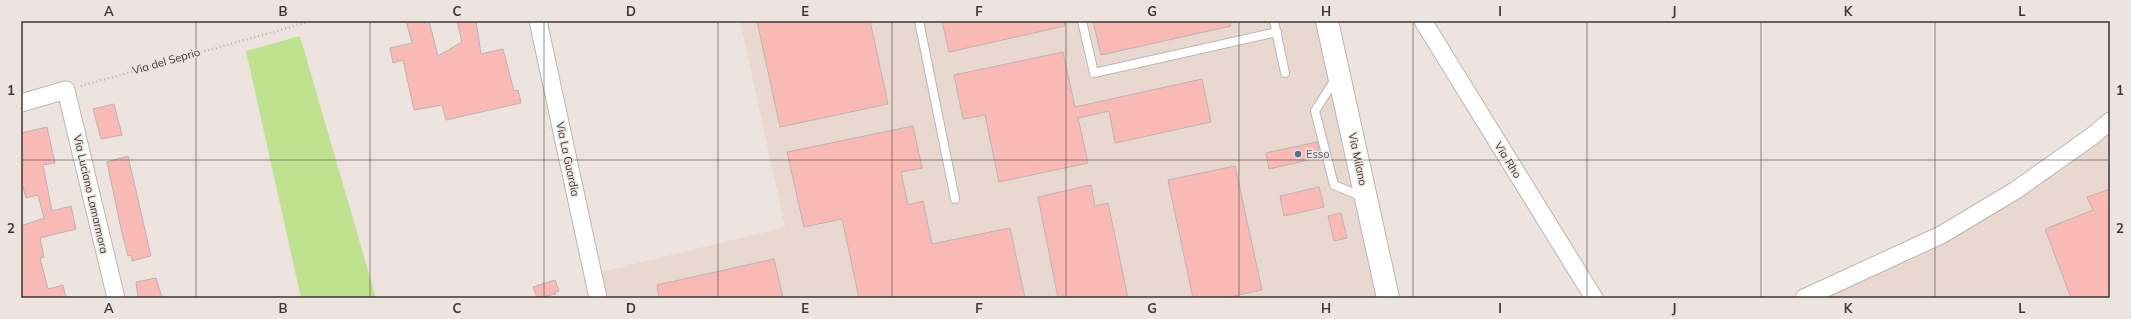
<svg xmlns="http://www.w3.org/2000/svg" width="2131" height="319" font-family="Mulish,sans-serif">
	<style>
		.built { fill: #e9d8cf }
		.green { fill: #bee290 }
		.building { fill: #f9bab6; stroke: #bdb2b2 }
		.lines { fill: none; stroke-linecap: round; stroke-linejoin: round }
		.lane-casing { stroke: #beb5b0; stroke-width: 10 }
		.street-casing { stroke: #beb5b0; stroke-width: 19 }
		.primary-casing { stroke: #beb5b0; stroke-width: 24 }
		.path { stroke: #b7b0ab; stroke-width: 2.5; stroke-dasharray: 1 3; stroke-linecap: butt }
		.lane { stroke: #fff; stroke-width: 8 }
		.street { stroke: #fff; stroke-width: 17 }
		.primary { stroke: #fff; stroke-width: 22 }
		.grid { fill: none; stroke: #3a3735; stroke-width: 1; stroke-opacity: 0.55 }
		.service-dot { fill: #5c6f8a; stroke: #eee4df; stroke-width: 1.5 }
		.labels { text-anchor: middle; stroke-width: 3; stroke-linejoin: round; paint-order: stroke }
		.street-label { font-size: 11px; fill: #3a3735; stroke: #eee4df }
		.service-label { font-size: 11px; fill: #4e5e75; stroke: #eee4df; text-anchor: start }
		.neatline { fill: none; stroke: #3a3735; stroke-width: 1.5 }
		.grid-label { font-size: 13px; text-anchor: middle; font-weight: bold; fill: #3a3735 }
	</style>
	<rect width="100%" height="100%" fill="#eee4df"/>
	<path class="built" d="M740,21H1318L1379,298H603L597,273L785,227Z
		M2110,128V298H1821Z"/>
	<path class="green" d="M300,36L376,298H301L246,51Z"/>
	<path class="building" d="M406,21H429L438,56L462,42L457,21H476L481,54L503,49L514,91L518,90L521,103L446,120L442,105L414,110L403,60L393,63L390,48L412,43Z
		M757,21H870L888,104L780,127Z
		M942,21H1064L1065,26L949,52Z
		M1093,21H1230L1231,26L1101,55Z
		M1063,52L1075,107L1202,79L1211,122L1115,143L1109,111L1078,118L1088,163L999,182L985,115L963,119L954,75Z
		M114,104L122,135L101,139L93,109Z
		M913,126L922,168L901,172L908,205L923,201L932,244L1010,228L1025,298H859L842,219L804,227L787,152Z
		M47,127L55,163L43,165L52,211L71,206L76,229L40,238L44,257L40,258L48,289L63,285L66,298H21V226L44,218L38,195L26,198L23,187H21V133Z
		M1317,142L1321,157L1269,169L1266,153Z
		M128,156L151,256L132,261L131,255L128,256L122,233L107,162Z
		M1235,166L1262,290L1225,298H1193L1168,180Z
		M1091,185L1095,206L1108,203L1128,298H1058L1038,197Z
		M1319,187L1324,207L1284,216L1280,196Z
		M2110,189V298H2071L2045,229L2093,210L2087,197Z
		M1341,213L1347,238L1334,241L1328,216Z
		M774,259L783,298H659L657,285Z
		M156,278L162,298H138L136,282Z
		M555,280L559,291L555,292L556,294L537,298L533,287Z"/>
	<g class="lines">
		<g class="lane-casing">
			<path id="lane" d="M919,21L955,199
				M1082,21L1094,73L1277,32
				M1274,21L1285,73
				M1336,78L1315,111L1334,185L1363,197"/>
		</g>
		<g class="street-casing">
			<path id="street" d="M538,21L598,298
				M1423,21L1594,298
				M21,103L66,90L116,298
				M1804,298L1941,235L2016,190L2091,137L2110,121"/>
		</g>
		<g class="primary-casing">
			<path id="primary" d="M1327,21L1388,298"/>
		</g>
		<path class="path" d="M81,86L312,21"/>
		<use href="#lane" class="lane"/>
		<use href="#street" class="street"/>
		<use href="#primary" class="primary"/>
	</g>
	<path class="grid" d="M196,21V298M370,21V298M544,21V298M718,21V298M892,21V298M1066,21V298M1239,21V298M1413,21V298M1587,21V298M1761,21V298M1935,21V298M21,160H2110"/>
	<circle class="service-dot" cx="1298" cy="154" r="4"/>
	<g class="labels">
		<g class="street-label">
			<text transform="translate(166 61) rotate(-16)" y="4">Via del Seprio</text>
			<text transform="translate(568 159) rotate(78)" y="4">Via La Guardia</text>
			<text transform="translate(1358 159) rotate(78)" y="4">Via Milano</text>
			<text transform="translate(1508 160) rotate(58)" y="4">Via Rho</text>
			<text transform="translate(91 194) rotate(77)" y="4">Via Luciano Lamarmora</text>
		</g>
		<g class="service-label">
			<text x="1306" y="158">Esso</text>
		</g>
	</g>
	<rect width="2131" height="319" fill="none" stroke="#eee4df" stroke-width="44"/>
	<rect x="22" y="22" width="2087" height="275" class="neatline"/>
	<g class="grid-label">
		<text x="109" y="16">A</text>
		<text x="283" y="16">B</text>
		<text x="457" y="16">C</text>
		<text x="631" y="16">D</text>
		<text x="805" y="16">E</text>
		<text x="979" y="16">F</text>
		<text x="1152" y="16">G</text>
		<text x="1326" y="16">H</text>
		<text x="1500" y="16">I</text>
		<text x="1674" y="16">J</text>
		<text x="1848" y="16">K</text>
		<text x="2022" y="16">L</text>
		<text x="11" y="95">1</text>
		<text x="2120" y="95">1</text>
		<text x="11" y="233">2</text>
		<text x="2120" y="233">2</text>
		<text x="109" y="313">A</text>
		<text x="283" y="313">B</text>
		<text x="457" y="313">C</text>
		<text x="631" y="313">D</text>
		<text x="805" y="313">E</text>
		<text x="979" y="313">F</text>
		<text x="1152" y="313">G</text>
		<text x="1326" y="313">H</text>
		<text x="1500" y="313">I</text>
		<text x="1674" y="313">J</text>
		<text x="1848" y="313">K</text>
		<text x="2022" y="313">L</text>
	</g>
</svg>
